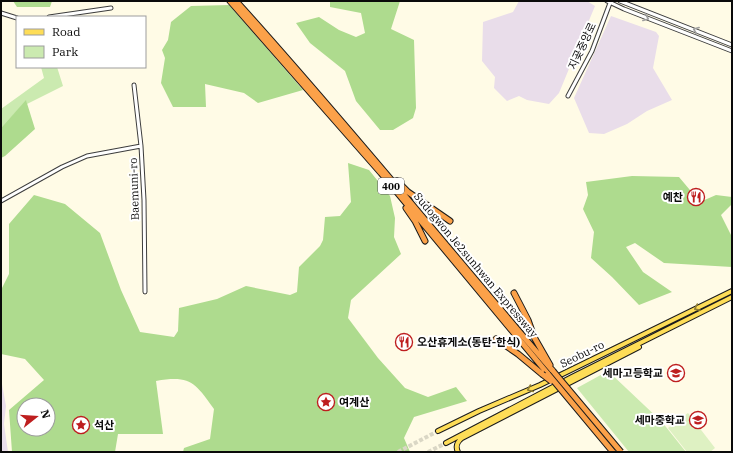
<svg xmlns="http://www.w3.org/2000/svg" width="733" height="453" font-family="'IBM Plex Serif','Noto Sans KR',serif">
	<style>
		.industrial { fill: #e9ddea }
		.green { fill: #cbeab0 }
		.forest { fill: #aedb8e; fill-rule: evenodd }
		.pitch { fill: #def1c2 }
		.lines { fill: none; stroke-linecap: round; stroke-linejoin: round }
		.major-tunnel { stroke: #dad7c5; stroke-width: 4; stroke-dasharray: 4 2; stroke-linecap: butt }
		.minor-casing { stroke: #3d3d3d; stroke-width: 5 }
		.major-casing { stroke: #1b1b1b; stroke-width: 6 }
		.highway-casing { stroke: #1b1b1b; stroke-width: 7 }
		.minor { stroke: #fff; stroke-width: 3 }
		.major { stroke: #fedd57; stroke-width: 4 }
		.highway { stroke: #fba149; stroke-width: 5 }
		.highway-bridge-casing { stroke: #1b1b1b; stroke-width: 7; stroke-linecap: butt }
		.highway-bridge { stroke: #fba149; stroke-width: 5 }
		.oneway { stroke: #9d9d9d }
		.oneway2 { stroke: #907e34 }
		.labels { text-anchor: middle; stroke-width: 4; stroke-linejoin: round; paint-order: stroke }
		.shield { fill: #fff; stroke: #545454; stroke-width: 1 }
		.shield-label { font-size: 10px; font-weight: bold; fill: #0a0a0a }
		.street-label { font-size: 11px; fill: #0a0a0a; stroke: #fff }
		.poi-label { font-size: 11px; font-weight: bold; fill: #0a0a0a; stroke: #fff; text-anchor: end }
	</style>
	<rect width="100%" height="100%" fill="#fffbe6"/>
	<path class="industrial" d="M519,1H587L595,6L559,93L549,104L527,100L519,96L507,101L494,88L495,77L482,61L483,22L513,12Z
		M611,16L656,32L659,36L653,68L672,100L647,111L627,124L604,134L589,133L574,98Z
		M1,382L2,384L6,406L4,424L8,452H1Z"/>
	<path class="green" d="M41,67H57L63,86L27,104L26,101L1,128V109L44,78Z
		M608,371L662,422L686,452H629L577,388Z"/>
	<path class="forest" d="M13,1H52L50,7H17Z
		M330,1H400L391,29L414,40L416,108L413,118L393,130H380L356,101L345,71L310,43L296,23L319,17L339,30L356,37L365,33L361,13L330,7Z
		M229,5L303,90L258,103L244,93L205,84L206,107H173L161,83L165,58L162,50L168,40L171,22L191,6Z
		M26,100L35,129L5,156L1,158V128Z
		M348,163L369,170L390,196L395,218L394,237L401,254L351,300L348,318L378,358L405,388L428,397L456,387L467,401L414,417L404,438L410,452H183L184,448L210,439L214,409C195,383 191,375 156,381L163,434H118L115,452H12L9,410L44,380L25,359L1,354V290L9,274V224L34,195L65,204L100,233L121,290L140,332L174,337L178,331L179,308L217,299L246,286L290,295L297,292L299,267L320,246L323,240L325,217L340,216L351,202ZM24,405H48V429H24Z
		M632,176L679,177L700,202L716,195L732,197V204L721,215L732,237V267L664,263L635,243L626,247L643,272L672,292L639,305L612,277L591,258L594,232L583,209L588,195L586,182Z"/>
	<path class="pitch" d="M688,413L715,448L710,452H687L668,428Z"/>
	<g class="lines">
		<path class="major-tunnel" d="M398,452L438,431
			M428,452L446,443"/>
		<g class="minor-casing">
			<path id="minor" d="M607,1L624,9L732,51
				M620,1L732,45
				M1,13L17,18
				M49,17L111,8
				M134,85L141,146L144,200L145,292
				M568,96L592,51L610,3
				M1,201L62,167L87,156L141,146"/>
		</g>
		<g class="major-casing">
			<path id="major" d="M438,431L479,411L540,385L732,291
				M446,443L572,377L732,297
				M458,452C455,446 457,442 462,438L639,347"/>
		</g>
		<g class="highway-casing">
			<path id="highway" d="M230,1L381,173L548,374
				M236,1C345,121 447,248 553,371
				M397,181L408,192L450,221
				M406,208L415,221L425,241
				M514,293L528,320L534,337L550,365
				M496,339L518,354L542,374"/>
		</g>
		<use href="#minor" class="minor"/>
		<use href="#major" class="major"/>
		<use href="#highway" class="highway"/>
		<g class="highway-bridge-casing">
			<path id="highway-bridge" d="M553,371L621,452
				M542,374L551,381
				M548,374L613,452"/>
		</g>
		<use href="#highway-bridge" class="highway-bridge"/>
	</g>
	<defs><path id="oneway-chevron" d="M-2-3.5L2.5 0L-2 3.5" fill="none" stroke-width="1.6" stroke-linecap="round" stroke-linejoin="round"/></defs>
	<g class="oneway">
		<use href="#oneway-chevron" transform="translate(646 18) rotate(21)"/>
		<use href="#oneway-chevron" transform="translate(696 30) rotate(-159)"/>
	</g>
	<g class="oneway2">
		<use href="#oneway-chevron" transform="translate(697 308) rotate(154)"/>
		<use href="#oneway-chevron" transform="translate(530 389) rotate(157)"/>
	</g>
	<defs>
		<g id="restaurant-ring" transform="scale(0.9)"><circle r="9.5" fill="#fff" stroke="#be1e1f" stroke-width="1.5"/><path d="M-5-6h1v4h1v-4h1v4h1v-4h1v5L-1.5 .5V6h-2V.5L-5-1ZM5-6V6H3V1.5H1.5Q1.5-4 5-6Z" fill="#be1e1f"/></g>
		<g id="school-ring" transform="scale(0.9)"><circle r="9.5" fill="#fff" stroke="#be1e1f" stroke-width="1.5"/><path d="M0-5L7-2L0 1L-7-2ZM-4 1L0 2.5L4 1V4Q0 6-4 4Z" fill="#be1e1f"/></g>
		<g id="sight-ring" transform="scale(0.9)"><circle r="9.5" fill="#fff" stroke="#be1e1f" stroke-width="1.5"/><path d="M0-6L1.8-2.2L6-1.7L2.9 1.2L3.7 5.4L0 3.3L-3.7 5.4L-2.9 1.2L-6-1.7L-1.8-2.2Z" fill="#be1e1f"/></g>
	</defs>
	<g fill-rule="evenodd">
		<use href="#restaurant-ring" x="696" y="197"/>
		<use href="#restaurant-ring" x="404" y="342"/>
		<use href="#school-ring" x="676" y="373"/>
		<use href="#sight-ring" x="326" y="402"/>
		<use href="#school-ring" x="698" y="420"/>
		<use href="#sight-ring" x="81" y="425"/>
	</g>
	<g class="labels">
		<rect class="shield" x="378" y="178" width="26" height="16" rx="3"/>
		<g class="shield-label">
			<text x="391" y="190">400</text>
		</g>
		<g class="street-label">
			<text transform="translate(582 46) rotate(-65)" y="4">지곶중앙로</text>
			<text transform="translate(134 189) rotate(-92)" y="4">Baemuni-ro</text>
			<text transform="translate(476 265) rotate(50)" y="4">Sudogwon Je2sunhwan Expressway</text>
			<text transform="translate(582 354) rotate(-26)" y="4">Seobu-ro</text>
		</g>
		<g class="poi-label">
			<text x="683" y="201">예찬</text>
			<text x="417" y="346" text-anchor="start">오산휴게소(동탄-한식)</text>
			<text x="663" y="377">세마고등학교</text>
			<text x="339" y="406" text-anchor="start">여계산</text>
			<text x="685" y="424">세마중학교</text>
			<text x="94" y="429" text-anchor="start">석산</text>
		</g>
	</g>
	<rect width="733" height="453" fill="none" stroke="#0a0a0a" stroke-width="4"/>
	<rect x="16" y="16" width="130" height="52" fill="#ffffff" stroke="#9d9d9d"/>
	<rect x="24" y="29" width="20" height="6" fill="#fedd57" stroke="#9d9d9d"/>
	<text x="52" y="36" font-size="12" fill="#0a0a0a">Road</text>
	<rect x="24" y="46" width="20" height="12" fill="#cbeab0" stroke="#9d9d9d"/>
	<text x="52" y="56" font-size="12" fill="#0a0a0a">Park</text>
	<g transform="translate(36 417) rotate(73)"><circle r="19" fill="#ffffff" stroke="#9d9d9d"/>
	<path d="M0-3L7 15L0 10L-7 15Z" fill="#be1e1f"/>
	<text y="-6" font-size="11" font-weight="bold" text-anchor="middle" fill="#0a0a0a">N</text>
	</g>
</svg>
